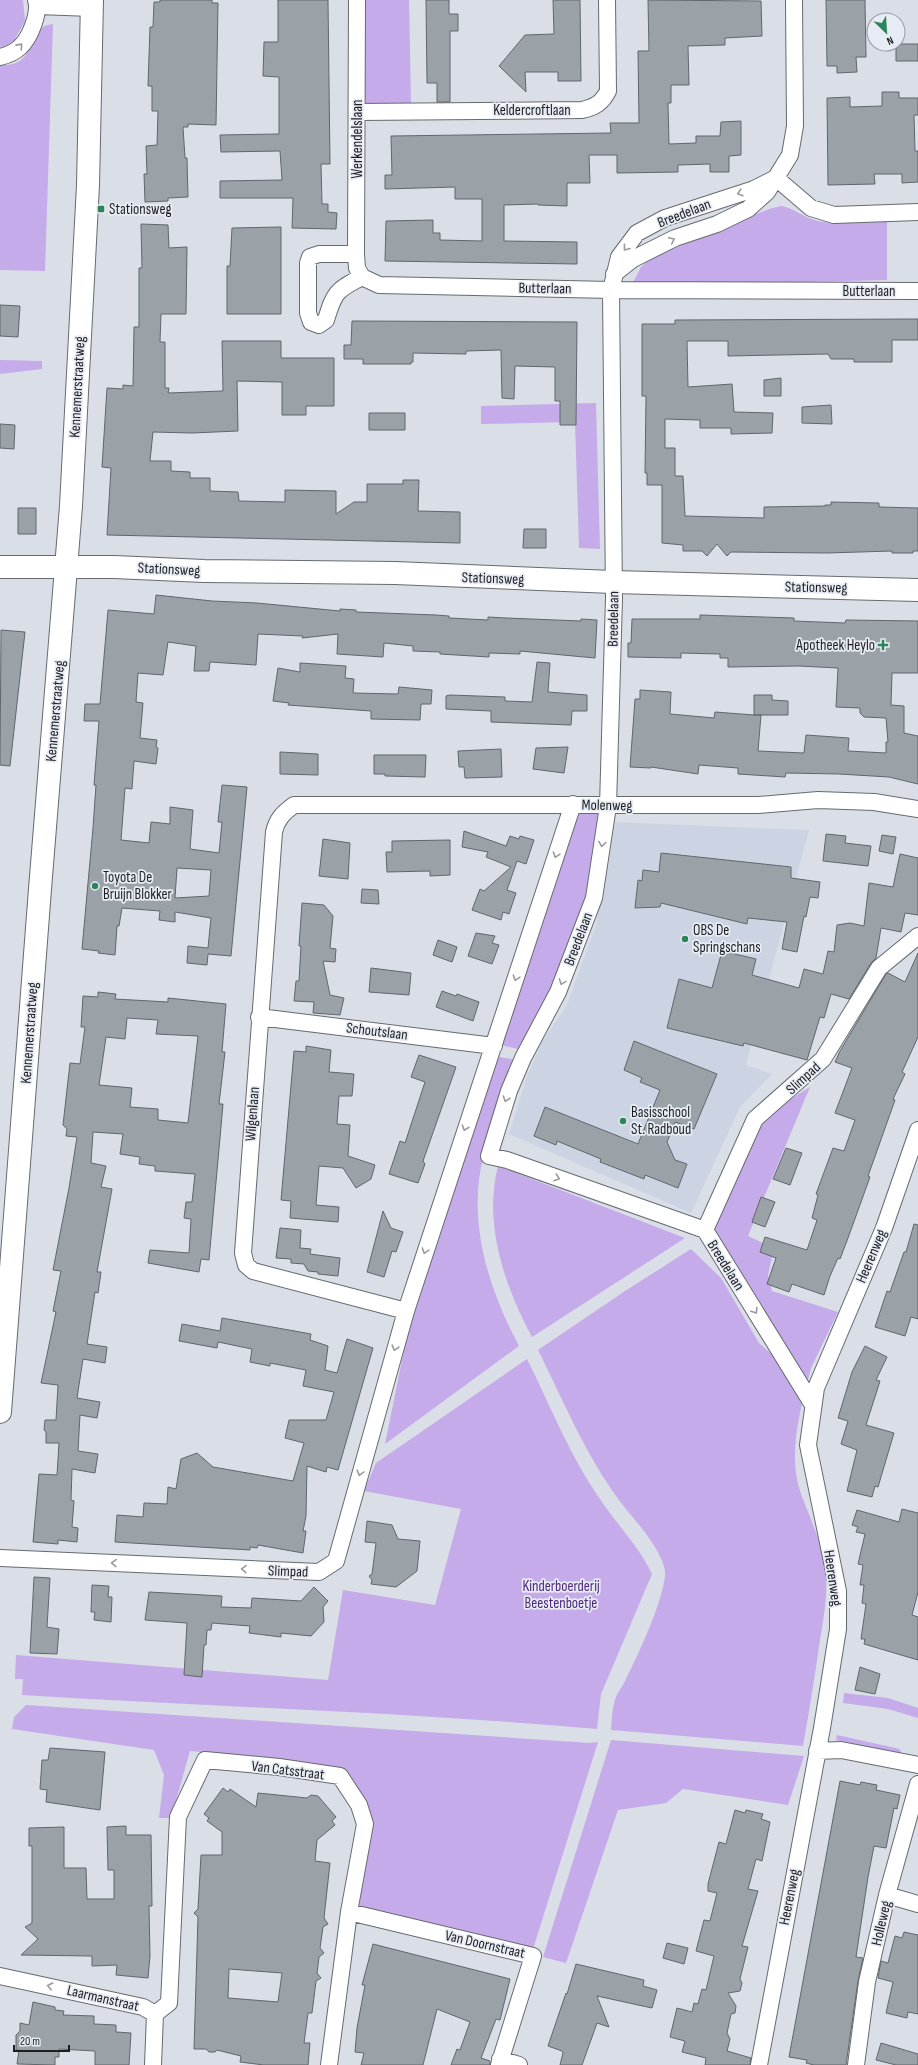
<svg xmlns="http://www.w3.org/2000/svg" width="918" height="2065" font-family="'Sofia Sans Condensed',sans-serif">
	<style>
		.built { fill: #ccd4e3 }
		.green { fill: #c5abea }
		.building { fill: #9aa1a7; stroke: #60676c; fill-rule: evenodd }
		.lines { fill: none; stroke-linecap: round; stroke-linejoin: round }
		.street-casing { stroke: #666a71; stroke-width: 18 }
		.secondary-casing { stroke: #666a71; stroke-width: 24 }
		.primary-casing { stroke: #666a71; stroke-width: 24 }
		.street { stroke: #fff; stroke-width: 16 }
		.secondary { stroke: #fff; stroke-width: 22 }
		.primary { stroke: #fff; stroke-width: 22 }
		.oneway { stroke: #999a9b }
		.poi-dot { fill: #2c855a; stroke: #e7ecf4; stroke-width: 1.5 }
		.labels { text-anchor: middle; stroke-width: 3.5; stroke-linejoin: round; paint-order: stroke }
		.street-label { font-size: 15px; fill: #1c1e21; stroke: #e7ecf4 }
		.poi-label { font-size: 15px; fill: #1c1e21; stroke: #e7ecf4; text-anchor: start }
		.park-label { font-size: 15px; fill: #50277a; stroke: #e7ecf4 }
	</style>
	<rect width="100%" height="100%" fill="#dadee6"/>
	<path class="built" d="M613,822L809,830L746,1065L772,1074L740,1107L691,1213L509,1134L527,1076L542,1042L567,1005L596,925Z"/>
	<path class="green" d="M0,0H23L25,21L12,44L0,47Z
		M363,0H409L411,106L364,105Z
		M53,24L45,271L0,270V65C5,65 11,65 16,63C36,55 27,26 53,24Z
		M781,206C794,208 804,218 818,221C836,225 868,222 887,222V280L631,286L641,267L652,257L769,209Z
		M0,360L42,361V369L0,374Z
		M596,403L600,549L579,548L575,422L481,424V406Z
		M579,809L598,814L589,897L551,994L518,1049L500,1045Z
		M499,1057L518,1060C507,1091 490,1126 483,1158C467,1222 489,1290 519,1346L385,1444L412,1311L470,1132Z
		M810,1087L748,1236L774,1248L768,1275L772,1291L838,1312L811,1368L807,1384L711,1227L755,1133C770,1113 788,1100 810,1087Z
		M498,1166L685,1238L532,1337C505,1287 483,1224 498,1166Z
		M691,1249L721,1278L759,1343L775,1357L803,1399C796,1430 790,1463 801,1494C810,1518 821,1541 825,1566C829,1594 823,1620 819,1647C814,1680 809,1713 803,1746L611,1730C612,1719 612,1707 616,1697C618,1691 623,1686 625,1681C638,1655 662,1604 665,1576C667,1558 642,1528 630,1514C590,1466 566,1406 538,1350L625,1291Z
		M527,1359C550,1405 570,1456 600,1499C617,1525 639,1546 652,1574L601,1694L597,1729C406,1712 213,1707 22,1695L23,1679H15L16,1655L328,1680L343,1590L435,1605L461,1509L364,1491L376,1463Z
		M844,1693L888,1698L918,1708V1718L888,1709L843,1703Z
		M26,1705L590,1743L598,1742L533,1949L356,1905L370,1818L369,1809L345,1774L270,1758L190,1751L171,1818H159L164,1775L154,1750L12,1729L14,1717Z
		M837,1735L900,1749L901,1753L836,1740Z
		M611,1740L804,1756L788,1805L683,1789L666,1803L618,1810L566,1963L543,1957Z"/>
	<path class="building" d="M160,0H212V3H218L216,125L188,124V127H183L185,158H187L188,197L168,198V201L145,202L144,174H147L146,146L157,145L158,111H152V86H148L150,27H153L154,2H160Z
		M278,0H328L330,164H321L322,204H328V212L337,213L336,229L292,228L293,198H220V181L282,180L280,151L221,152L220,135L279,134V77L263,76L264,42H278Z
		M426,0H449V14H458V31H450V102H437V83H427Z
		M553,0H580L581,81H558V72H525L526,92L499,66L525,35L554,34Z
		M648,0L761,1L762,36L725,38V45L688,46L689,85H671V103H668L669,144L696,143V136H720L721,122L741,121V155L729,156V172H710V164L678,165V172L617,173V155H589L590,183H567V206L538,205V204L504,205V241L577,242V264L385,261L386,221L433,220V233H440V240L482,241V199H455V187L385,189V175H392L391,136L611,133L610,123H639L638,51H649Z
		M826,0H865L866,57H856L857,72L837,73V66H827Z
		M896,44H918V61H896Z
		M882,92H899V98H918V115H914L915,151H918V182L902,183V174H874L875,184L828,185L827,98L850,97V107L882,106Z
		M141,224L168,225L169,248L187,247L186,314H161L160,342H165V388H169L168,393L223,391L222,341H281V358H334V406H306V415H282V382L237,381L238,431L192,433L153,432L150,461H171V471L190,472V478H210V491L238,492L239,501L285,502V490L336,491V514L354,502H367V484H403V480H419L418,511L460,512V543L107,535L111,468L102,467L107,388L123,389V385L133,386L134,327H139V268H142Z
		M281,227V314H227V266H230L232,228Z
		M0,305L20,306L18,337L0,336Z
		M918,319V340H892V362H854V359H831L828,354L728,356V341H687L688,387L732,384L734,412L773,413L772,433L731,434V428H700V420L665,419V448H675V476H683L685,516L764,518V507L825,506V505H831V502L879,503V507L918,508V551H913V553H892V551L827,553L731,552L727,556L717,544L707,556L702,551H683V545L662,543V485H647V473H645L646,396H642V324H675V320Z
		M352,321L577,322L576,425H560V401H555V367L515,366L514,399L502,398L501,350L466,351V354L413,353V362H411V364H363V359H344V345H351Z
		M781,378V396H764V380Z
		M831,405L832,424L802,423V407Z
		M369,413H405V430H369Z
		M0,424L15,425L14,449L0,448Z
		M18,508H36V534H18Z
		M524,529H546V548H523Z
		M156,595L212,601L257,603L340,611V609L356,610V612L436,615L449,616V618L488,620V617L506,618L581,621V619L597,620L595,658L520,651V654L489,653V657L440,654V652L413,651V646L384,643L383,657L337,654L338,634L302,638L303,636L258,634L256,665L210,662L209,671H194L196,646L168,642L163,675L138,673L136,702L143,703L140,738L157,740L156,747L158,748L156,764L134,761L132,789L125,788L121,840L149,843L151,822L170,824V807L193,810L190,849L219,853L222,822H218L222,785L247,787L231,956L208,954L207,965L187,963L188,946L208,948L211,918L175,912V922L159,920L160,911L122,908L119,926H117L115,955L98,953L99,951L82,949L93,828L96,785H94L99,721H84L85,704H100L108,610L154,614ZM177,868L211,870L209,896L175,898Z
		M700,615L794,618V621L845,623L846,620L918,621V673H892L891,705L904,706V733L918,736V784L889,777L839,774L786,773L785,777L738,774V768L699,765L698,774L651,767V768L630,767L635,699H640V690L671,692L670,714L714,718L715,712L754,715V695H772V700L788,701V715H754H761L758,751L804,753L806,735L849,738L848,751L886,753V742H888L886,718L864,717L860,713V708L836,707L838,668L799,666L728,667V658H720V654L681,653V658L628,657V643H631L632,619H700Z
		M1,630L25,632L10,766L0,765Z
		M537,662L550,663L548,692L587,695V711H572L571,725L491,722V711L446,709V696L450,695L505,697V701L532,702Z
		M300,663L346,666L345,678L354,679L353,693L398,694L399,687L432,690L431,704H421L420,720L371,719V711L288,705L289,703L273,701L278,668L300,672Z
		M568,747L564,773L533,769L536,748Z
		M501,749L502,777L465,778L464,767H459L458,751Z
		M280,752L318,754V775L280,774Z
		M374,755H426L425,777L385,776V774H374Z
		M464,831L506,846L510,836L519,839L520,836L534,840L526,864L517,861L507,890L516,893L509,914L503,912L501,920L472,910L480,889L484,891L511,867L486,857L488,852L462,847Z
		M826,834L846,836L845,843L871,846L868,866L823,861Z
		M882,835L896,837L893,854L879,851Z
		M323,839L350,843L348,879L319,876Z
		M450,840V875L430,876V871L387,872L386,852H392V841Z
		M661,853L791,867V878L820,882L818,898L810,897L806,917L804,916L797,952L782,949L787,922L748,918L747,924L661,903L660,907L635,908L638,880L642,881L643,870L659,872Z
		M900,854L918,858V915L905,913L901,932L881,928L876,958L871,963L849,999L831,994L824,1018L820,1017L807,1060L744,1043L743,1046L667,1028L679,979L712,988L722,951L756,959L752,975L799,988L804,969L823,974L828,951L834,952L837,925L850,923L864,926L869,883L893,887Z
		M362,889L378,890L379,904L361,903Z
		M302,903L324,905L333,916L330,948L336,949L335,962L323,961L330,995L344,998L340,1015L313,1013L314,1002L294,1001L296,981H299L301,946H299Z
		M476,933L495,936L492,943L499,945L492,964L468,956Z
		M438,940L457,947L452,962L433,955Z
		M918,953V1037L902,1072L905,1074L893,1099L895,1100L868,1176L870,1177L848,1238L840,1259L838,1258L830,1276L824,1295L792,1284L789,1292L767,1284L776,1258L760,1252L765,1237L807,1250L817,1220L812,1218L818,1195L816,1194L833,1148L844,1151L855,1120L835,1113L852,1068L835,1062L840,1051L886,974L888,973L905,982Z
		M371,968L411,973L409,995L369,992Z
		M442,991L456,996L457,994L479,1002L473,1021L436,1007Z
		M98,992L116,994L115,999L168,1002V998L226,1004L222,1052H225L219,1104H223L209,1260L201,1259L199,1272L148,1263L150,1250L189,1253L191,1219L184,1218L186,1202H192L195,1174L155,1171V1166L139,1164L140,1157L120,1154L123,1134L93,1132L91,1163L106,1166L101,1187L112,1189L97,1272H101L98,1293L95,1292L87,1344L107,1347L105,1363L83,1359L77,1398L100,1402L97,1418L80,1415L78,1451L98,1454L95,1473L72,1469L71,1500L74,1501L72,1527L78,1528L77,1542L58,1540V1544L33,1542L39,1474L57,1475L59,1443H46V1432L44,1430L45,1420H56L58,1385L41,1383L56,1312L53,1311L61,1271L53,1270L69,1188L77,1137L66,1136L67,1129L63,1125L70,1063L80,1064L85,1027H81L83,996L98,997ZM127,1018L158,1020L156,1034L198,1036L188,1123L158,1120V1109L130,1107L132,1088L99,1085L106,1037L125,1039Z
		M634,1041L717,1074L694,1129L675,1122L667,1142L675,1160L687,1164L678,1188L645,1175L644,1179L600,1162L601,1159L557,1141L556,1145L534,1136L545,1107L638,1144L660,1090L640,1082L642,1078L624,1070Z
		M306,1046L331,1050L329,1072L354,1074L352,1096H339L337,1124L350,1125L348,1156L375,1165L371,1179L356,1188L343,1168L319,1166L316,1205L339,1207L338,1222L290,1218L291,1201L281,1200L294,1051L306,1052Z
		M419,1055L456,1067L423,1161L425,1164L418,1183L389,1174L400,1141L405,1143L425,1082L411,1077Z
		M786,1148L802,1153L790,1185L773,1179Z
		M761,1197L775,1202L765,1227L752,1222Z
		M383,1211L391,1228L403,1232L396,1252L392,1251L384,1277L367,1272Z
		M914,1224L918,1225V1319L911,1317L905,1336L875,1327L887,1291L890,1292L904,1252H906Z
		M280,1228L301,1230L300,1248L311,1249L310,1254L340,1258L338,1276L318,1274V1272L308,1271L304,1264L291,1263V1259L276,1258Z
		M222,1318L311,1334L310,1340L328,1346L325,1370L337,1373L347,1339L373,1348L338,1470L327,1467L326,1472L307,1466L306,1516L303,1531H306L303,1553L258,1545L257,1548L250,1547V1550L115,1542L117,1515L143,1517L144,1503L167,1504L168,1487L176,1489L181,1459L197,1453L213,1467L293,1481L304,1443L285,1438L289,1420H326L334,1392L303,1386L306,1370L270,1363V1366L250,1362L252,1349L218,1342L217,1348L179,1341L182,1324L220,1331Z
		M865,1346L887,1357L876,1380L880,1381L866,1425L894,1433L878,1487L875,1486L872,1497L847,1491L857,1450L841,1444L848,1421L838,1418L852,1372Z
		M902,1509L918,1513V1592L912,1615L918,1617V1660L864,1644L865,1639H861L866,1604L862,1603L864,1585H860L863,1565L858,1564L865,1534L856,1532L858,1527L852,1525L857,1510L899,1522Z
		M367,1521L392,1525L398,1539L420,1541L417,1571L396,1587L371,1584L372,1580L369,1576L372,1574L376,1543L365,1542Z
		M34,1577L50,1578L47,1627L59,1629L57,1654L30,1653Z
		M92,1585L109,1586L108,1597H112L111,1622L94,1620L95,1612H91Z
		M314,1587L328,1601L323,1607L324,1622L311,1636L281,1633V1637L249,1633L250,1626L212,1623L211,1630H207L206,1645H204L202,1677L184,1675L187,1623L145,1620L149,1592L222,1596L221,1607L251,1608L252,1598L301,1601Z
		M860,1667L880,1674L875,1694L855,1690Z
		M50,1748L105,1752L100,1810L46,1802L47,1790L40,1789L42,1760H48Z
		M840,1781L860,1785L861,1782L877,1785L876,1790L900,1795L897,1809L894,1808L886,1848L874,1846L868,1877L856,1957L863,1958L858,1981L846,2065H814L806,2063L807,2060L789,2057Z
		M223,1788L228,1792L230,1789L256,1807L258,1793L307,1798L311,1795L318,1796L336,1817L332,1821L335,1825L317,1840L315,1861L330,1863L324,1918L328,1924L323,1927L320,1948L324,1953L319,1957L317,1973L321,1978L316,1981L312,2013H308L304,2043H310L308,2065H264L240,2062L241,2056L217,2050L215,2052H209L206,2049H194L198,1917L194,1913L198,1909L201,1855H222V1832L207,1821L209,1818L204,1814ZM229,1969L282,1973L278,2002L228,1998Z
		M735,1810L745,1813L746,1810L763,1814L761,1819L770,1822L762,1861L756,1859L748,1889L758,1891L742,1946L748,1947L740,1979L742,1983L740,1991L728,1993L736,2006L735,2013L731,2014L727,2033L730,2039L727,2051L751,2058L750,2065H705L706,2058L682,2052L685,2041L670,2037L677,2008L692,2012L694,2003L698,2004L702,1989L706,1990L714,1956L696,1951L704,1920L710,1921L717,1893L708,1891V1884L719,1842L726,1844Z
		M126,1826V1835H151L152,1906H149L150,1956L148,1978L116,1975L117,1965L92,1966V1956L21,1955L38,1939L25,1927L32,1923V1846H29V1828L64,1827V1868H86L87,1899H114V1870H108L107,1827Z
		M904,1932L918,1935V2014L908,2012L907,2018L886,2013L893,1982L878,1978L881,1961L888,1963L895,1936L902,1938Z
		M667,1943L688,1948L684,1964L663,1958Z
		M373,1944L510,1979L500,2020L496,2019L481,2058L490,2061V2065H451L457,2049L460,2050L470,2022L437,2009L423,2065H361L364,2053L355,2052L357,2028L365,1985H362Z
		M576,1964L644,1980L643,1986L657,1990L652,2008L597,1996L609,2027L597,2023L582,2065H560L563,2053L562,2051L548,2046L566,1993L567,1994Z
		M33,2002L55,2007V2010L64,2011L63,2015L94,2016V2024L116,2025V2032L131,2033L129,2065H95V2051L59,2049V2057H55V2065L17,2064L19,2050H16V2035L20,2031V2023L29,2025Z
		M881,2043L918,2054V2065H896L876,2060Z"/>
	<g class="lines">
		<g class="street-casing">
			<path id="street" d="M357,0L356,254L357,268L362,277
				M38,6L92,8
				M0,57C8,55 14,53 20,47C30,38 40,13 36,0
				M357,112L582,110C595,107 602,103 608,91L607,0
				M776,178L754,189L665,218L637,233L619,257L611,290L614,598L608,806L594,898L558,992L523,1058L509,1091L489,1156L507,1160L705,1230L813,1405
				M776,178L811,208L834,215L918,212
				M356,254H319L310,257L308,263V313L311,322L319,325L326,320C334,293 336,290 362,277L379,285L611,290L918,291
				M614,274L633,259L675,238L717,224L748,209L767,192L790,155L795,126L794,0
				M259,1017L494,1046
				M705,1230L755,1119L823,1059L879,968L918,936
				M406,1311L253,1271L246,1265L243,1253L274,832C277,819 283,813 294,805H759L818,800L874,802L918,809
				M0,1558L319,1572L336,1561L406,1311L573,804
				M817,1751L841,1750L918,1765
				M887,1895L918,1904
				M349,1912L533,1956L499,2065
				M0,1976L143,2007L155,2014
				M155,2014L169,2003L178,1817L205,1760L279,1767L340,1776L359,1805L365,1824L349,1912L329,2065
				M500,2059L519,2065
				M153,2065L155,2014
				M759,2065L822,1728L838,1629V1591L808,1445L816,1388L884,1228L918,1130
				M856,2065L867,1982L887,1895L918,1784"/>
		</g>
		<g class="secondary-casing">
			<path id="secondary" d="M0,567H114L204,571L395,573L613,582L918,590"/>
		</g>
		<g class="primary-casing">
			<path id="primary" d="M0,1412L40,889L71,506L88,185L92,0"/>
		</g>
		<use href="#street" class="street"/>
		<use href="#secondary" class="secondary"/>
		<use href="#primary" class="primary"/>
	</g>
	<defs><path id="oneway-chevron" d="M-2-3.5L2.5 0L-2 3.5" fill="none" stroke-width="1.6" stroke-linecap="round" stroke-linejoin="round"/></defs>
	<g class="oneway">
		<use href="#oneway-chevron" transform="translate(20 46) rotate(-48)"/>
		<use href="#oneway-chevron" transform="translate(740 193) rotate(164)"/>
		<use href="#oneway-chevron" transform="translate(672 240) rotate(-25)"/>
		<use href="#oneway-chevron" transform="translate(626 248) rotate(127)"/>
		<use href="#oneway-chevron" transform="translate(602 844) rotate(99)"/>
		<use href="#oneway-chevron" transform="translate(556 855) rotate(108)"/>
		<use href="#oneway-chevron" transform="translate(516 978) rotate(108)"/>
		<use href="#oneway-chevron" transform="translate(562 982) rotate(111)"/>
		<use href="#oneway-chevron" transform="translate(506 1099) rotate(109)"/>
		<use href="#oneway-chevron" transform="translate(465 1128) rotate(109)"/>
		<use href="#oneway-chevron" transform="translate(557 1178) rotate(19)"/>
		<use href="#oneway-chevron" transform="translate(425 1251) rotate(108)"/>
		<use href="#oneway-chevron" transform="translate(755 1311) rotate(58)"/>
		<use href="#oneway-chevron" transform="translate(395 1348) rotate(106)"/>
		<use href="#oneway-chevron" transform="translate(360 1473) rotate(105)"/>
		<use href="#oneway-chevron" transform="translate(114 1563) rotate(-178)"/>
		<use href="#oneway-chevron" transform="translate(244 1569) rotate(-178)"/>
		<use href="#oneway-chevron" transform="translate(50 1986) rotate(-167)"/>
	</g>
	<g class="poi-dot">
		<rect x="97" y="205" width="8" height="8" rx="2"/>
		<path d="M881 639h4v4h4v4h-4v4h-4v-4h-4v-4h4z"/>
		<circle cx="95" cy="886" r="4"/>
		<circle cx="685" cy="939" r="4"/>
		<circle cx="623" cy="1121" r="4"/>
	</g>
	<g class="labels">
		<g class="street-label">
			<text x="532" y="115">Keldercroftlaan</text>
			<text transform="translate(357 139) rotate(-90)" y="5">Werkendelslaan</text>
			<text transform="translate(684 213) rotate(-21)" y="5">Breedelaan</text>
			<text transform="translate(545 288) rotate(1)" y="5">Butterlaan</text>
			<text x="869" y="296">Butterlaan</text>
			<text transform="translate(77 387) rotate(-87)" y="5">Kennemerstraatweg</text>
			<text transform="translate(169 569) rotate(3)" y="5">Stationsweg</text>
			<text transform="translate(493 578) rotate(2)" y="5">Stationsweg</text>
			<text transform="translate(816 587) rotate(1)" y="5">Stationsweg</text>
			<text transform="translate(613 619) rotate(-89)" y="5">Breedelaan</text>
			<text transform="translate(55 711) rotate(-85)" y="5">Kennemerstraatweg</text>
			<text transform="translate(607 805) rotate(1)" y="5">Molenweg</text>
			<text transform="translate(578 939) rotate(-69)" y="5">Breedelaan</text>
			<text transform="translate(377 1031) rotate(7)" y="5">Schoutslaan</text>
			<text transform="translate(29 1033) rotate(-86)" y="5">Kennemerstraatweg</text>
			<text transform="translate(803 1078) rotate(-42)" y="5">Slimpad</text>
			<text transform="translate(252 1114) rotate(-86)" y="5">Wilgenlaan</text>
			<text transform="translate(871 1256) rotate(-67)" y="5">Heerenweg</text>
			<text transform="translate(726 1265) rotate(58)" y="5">Breedelaan</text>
			<text transform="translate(288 1571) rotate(2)" y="5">Slimpad</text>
			<text transform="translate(833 1578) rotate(82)" y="5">Heerenweg</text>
			<text transform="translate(288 1770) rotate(7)" y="5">Van Catsstraat</text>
			<text transform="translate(789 1897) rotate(-79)" y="5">Heerenweg</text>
			<text transform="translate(881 1923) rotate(-77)" y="5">Holleweg</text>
			<text transform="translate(485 1944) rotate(13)" y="5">Van Doornstraat</text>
			<text transform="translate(103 1998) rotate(13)" y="5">Laarmanstraat</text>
		</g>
		<g class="poi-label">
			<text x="109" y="214">Stationsweg</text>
			<text x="875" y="650" text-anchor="end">Apotheek Heylo</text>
			<text x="103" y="882">Toyota De<tspan x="103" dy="17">Bruijn Blokker</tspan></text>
			<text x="693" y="935">OBS De<tspan x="693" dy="17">Springschans</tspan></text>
			<text x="631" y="1117">Basisschool<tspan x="631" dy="17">St. Radboud</tspan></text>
		</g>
		<g class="park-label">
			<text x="561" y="1591">Kinderboerderij<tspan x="561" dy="17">Beestenboetje</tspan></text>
		</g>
	</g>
	<g transform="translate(886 32) rotate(155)"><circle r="19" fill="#e7ecf4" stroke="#969aa0"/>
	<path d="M0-3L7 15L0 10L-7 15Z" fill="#2c855a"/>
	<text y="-6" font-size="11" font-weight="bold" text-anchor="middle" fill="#1c1e21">N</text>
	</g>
	<path d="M14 2045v6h55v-6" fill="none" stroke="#1c1e21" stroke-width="2"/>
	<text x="20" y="2045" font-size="12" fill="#1c1e21" stroke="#e7ecf4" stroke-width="3" paint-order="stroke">20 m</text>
</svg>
